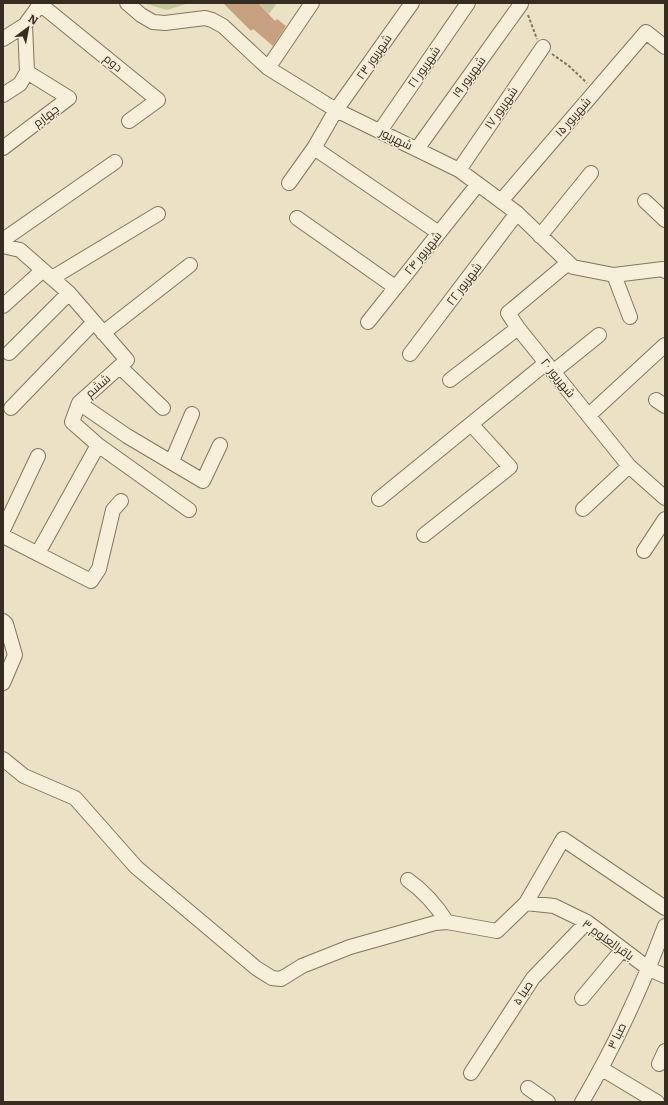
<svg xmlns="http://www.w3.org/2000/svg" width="668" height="1105" font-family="Literata,Cairo,serif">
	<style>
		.green { fill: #c1c89b }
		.building { fill: #c6a07f }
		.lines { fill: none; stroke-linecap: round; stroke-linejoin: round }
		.minor-casing { stroke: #85745d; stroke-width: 16 }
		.path { stroke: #85745d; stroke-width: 2; stroke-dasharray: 3 2; stroke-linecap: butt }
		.minor { stroke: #f6efd9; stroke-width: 14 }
		.labels { text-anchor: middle; stroke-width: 3; stroke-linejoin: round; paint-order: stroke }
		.street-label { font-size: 12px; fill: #362c20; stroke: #f3ecd5 }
	</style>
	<rect width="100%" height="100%" fill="#ebe2c6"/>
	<path class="green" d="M143,3H189L167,10Z
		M258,3H277L269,14Z"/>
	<path class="building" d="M223,3H258L275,21L277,19L286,26L273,46L253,29L251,31Z"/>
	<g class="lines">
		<g class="minor-casing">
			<path id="minor" d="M127,3L141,15L153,22L165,23L205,18L212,20L223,26L268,68L336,110L459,170L517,213L573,267L614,275L663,269L665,271
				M40,4L158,100L129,121
				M3,39L25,25
				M268,68L312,3
				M3,95L20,84L27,72L25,25L41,3
				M380,131L468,3
				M3,148L69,98L27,72
				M314,148L439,233
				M417,149L521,4
				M459,170L543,47
				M289,183L314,148L336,110L412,3
				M501,201L646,32L665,47
				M645,201L665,220
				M297,218L395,287
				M540,236L591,173
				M3,240L115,162
				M3,246L20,250L69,293L127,360L79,403L127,436L203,481L220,445
				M568,263L508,313L518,328L629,466L665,498
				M614,275L630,317
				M52,278L158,214
				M3,306L43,270
				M368,322L478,184
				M103,333L190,265
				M9,353L69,293
				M410,354L517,213
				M120,367L163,408
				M553,372L599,335
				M450,380L518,328
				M656,400L665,406
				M11,408L94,322
				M589,415L665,345
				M98,445L189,510
				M172,461L192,414
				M379,499L471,424
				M583,509L629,466
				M3,530L38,456
				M424,535L510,467L471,424L546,363
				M3,536L91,581L99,569L113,510L121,501
				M644,551L665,519
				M38,553L98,445L72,422L79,403
				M3,621L6,624L15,655L3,683
				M3,759L24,776L75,798L136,867L256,968L272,978L281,979L302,966L350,947L435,923L447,922L497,931L526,903L554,906L587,922L649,969L665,976
				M408,880C425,892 436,905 447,922
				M526,903L563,839L665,908
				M582,998L622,950
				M659,1064L665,1051
				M602,1069L657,1102
				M471,1073L533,978L587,922
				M528,1088L548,1102
				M582,1102C615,1046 642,987 665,926"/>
		</g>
		<path class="path" d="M528,15L537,39
			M552,54L569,66L587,83"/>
		<use href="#minor" class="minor"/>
	</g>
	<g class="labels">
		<g class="street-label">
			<text transform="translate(374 57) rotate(-55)" y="4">شهریور ۲۳</text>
			<text transform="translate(113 63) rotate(39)" y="4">دوم</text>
			<text transform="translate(424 67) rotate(-55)" y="4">شهریور ۲۱</text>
			<text transform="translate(469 77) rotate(-54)" y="4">شهریور ۱۹</text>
			<text transform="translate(501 108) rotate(-55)" y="4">شهریور ۱۷</text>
			<text transform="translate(46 116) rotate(-37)" y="4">چهارم</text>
			<text transform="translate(573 117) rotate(-49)" y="4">شهریور ۱۵</text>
			<text transform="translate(396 139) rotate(26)" y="4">شهریور</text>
			<text transform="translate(423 253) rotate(-51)" y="4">شهریور ۲۴</text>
			<text transform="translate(464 284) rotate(-53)" y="4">شهریور ۲۲</text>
			<text transform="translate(558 378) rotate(51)" y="4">شهریور ۲۰</text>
			<text transform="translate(98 386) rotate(-41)" y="4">ششم</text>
			<text transform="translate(608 940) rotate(36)" y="4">باقرالعلوم ۳</text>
			<text transform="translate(523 993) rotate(-57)" y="4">صبا ۵</text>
			<text transform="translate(617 1036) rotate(-65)" y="4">صبا ۳</text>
		</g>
	</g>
	<rect width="668" height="1105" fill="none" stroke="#362c20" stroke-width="8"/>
	<g transform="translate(28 28) rotate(32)" stroke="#f3ecd5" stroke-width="3" paint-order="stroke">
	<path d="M0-3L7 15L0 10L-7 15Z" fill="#362c20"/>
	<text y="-6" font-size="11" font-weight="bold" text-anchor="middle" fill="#362c20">N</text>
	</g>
</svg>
